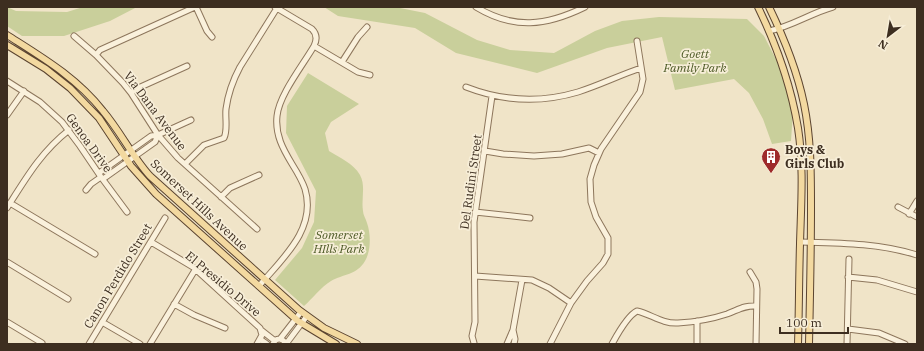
<svg xmlns="http://www.w3.org/2000/svg" width="924" height="351" font-family="'IBM Plex Serif',serif">
	<style>
		.green { fill: #c9cf9b }
		.lines { fill: none; stroke-linecap: round; stroke-linejoin: round }
		.minor-casing { stroke: #8d765c; stroke-width: 7 }
		.major-casing { stroke: #5b4430; stroke-width: 8 }
		.minor { stroke: #faf1dc; stroke-width: 5 }
		.major { stroke: #f3d9a0; stroke-width: 6 }
		.labels { text-anchor: middle; stroke-width: 3.5; stroke-linejoin: round; paint-order: stroke }
		.park-label { font-size: 12px; font-style: italic; fill: #4d5a26; stroke: #f7eed8 }
		.street-label { font-size: 12px; fill: #3d2e20; stroke: #f7eed8 }
		.poi-label { font-size: 12px; font-weight: bold; fill: #3d2e20; stroke: #f7eed8; text-anchor: start }
	</style>
	<rect width="100%" height="100%" fill="#f0e4c8"/>
	<path class="green" d="M7,7L16,11L67,12L83,7H137L110,21L64,36H22L7,26Z
		M324,7H395L425,13L477,40L510,50L554,53L595,31L622,21L659,17L747,19L764,36L785,77L793,111L791,141L772,144L763,119L749,93L734,79L675,90L662,37L607,48L537,73L456,53L415,28L338,16Z
		M308,73L359,104L331,122L325,133L329,151C340,158 353,163 360,175C366,186 361,199 363,211C363,215 366,219 367,223C371,234 371,251 365,261C357,275 343,274 331,281C321,287 313,298 304,306L275,280L302,248L314,222L316,191L286,133L287,106Z"/>
	<g class="lines">
		<g class="minor-casing">
			<path id="minor" d="M196,7L207,31L212,37
				M476,7C514,30 546,26 585,7
				M769,31C791,27 811,13 833,7
				M74,36L96,55L123,83L131,93L158,135L178,158L257,229
				M314,46L358,72L370,75
				M96,55L100,50L195,7
				M342,62L358,37L367,27
				M7,81L40,102L62,122L80,146L101,177L127,212
				M466,87C502,101 541,103 578,92C600,85 620,75 641,68
				M131,93L136,89L187,66
				M7,115L24,91
				M485,151L503,154L534,156L562,154L589,148L599,153
				M185,164L204,145L224,138C228,130 225,118 226,109C228,94 233,80 240,67L277,8
				M99,173L151,136L158,135L191,120
				M103,179L155,142L158,135
				M86,190L91,184L101,177
				M221,197L230,188L259,175
				M10,203L95,254
				M898,207L917,217
				M7,208C26,178 41,152 69,130
				M475,212L530,218
				M909,214L917,201
				M151,242L193,267L260,328L262,335L257,344
				M800,242C839,243 879,243 917,255
				M7,262L68,299
				M750,272L756,282L757,289L756,344
				M475,276L532,280L549,288L571,303
				M848,277L877,280L917,292
				M259,286C282,259 317,229 305,189C302,180 297,172 292,164C283,149 275,135 277,116C279,95 303,65 314,46C317,40 317,34 312,29L275,7
				M174,304L194,315L225,328
				M7,322L42,343
				M102,322L140,344
				M848,329L879,333L905,344
				M261,330L275,341
				M513,330L515,339L514,344
				M260,339L267,344
				M280,339L301,312
				M474,343L472,336L475,322L474,222L492,96
				M89,344L165,218
				M150,344L195,270
				M273,344C276,337 283,338 286,344L307,316
				M507,344L513,330L522,280
				M550,344L571,303L587,281L603,263L608,254V238L596,217L591,202L590,179L594,165L601,149L640,92L643,79L637,41
				M612,344C617,335 627,316 637,311C651,314 662,324 678,323C694,322 712,319 727,314C738,310 745,305 756,306
				M697,344V321
				M847,344L849,259"/>
		</g>
		<g class="major-casing">
			<path id="major" d="M758,7C777,46 791,86 798,128C804,167 801,205 800,244C799,277 799,311 798,344
				M769,7C784,38 797,70 804,104C811,138 811,172 811,207C811,253 810,298 809,344
				M7,35C43,58 76,77 103,111C120,131 132,156 150,176L299,310L324,328L357,344
				M7,45L46,69L70,88L99,118L131,166L156,194L298,321L336,344"/>
		</g>
		<use href="#minor" class="minor"/>
		<use href="#major" class="major"/>
	</g>
	<defs>
		<g id="building-pin" transform="scale(1)"><path d="M0 17L-7.5 6A9.5 9.5 0 1 1 7.5 6Z" fill="#9e2a2b" stroke="#f7eed8"/><path d="M-4-6H4V6H1V3H-1V6H-4ZM-2.5-4.3h1.7v1.8h-1.7ZM.8-4.3h1.7v1.8H.8ZM-2.5-1h1.7V.8h-1.7ZM.8-1h1.7V.8H.8Z" fill="#fff"/></g>
	</defs>
	<g fill-rule="evenodd">
		<use href="#building-pin" x="771" y="157"/>
	</g>
	<g class="labels">
		<g class="park-label">
			<text x="695" y="58">Goett<tspan x="695" dy="14">Family Park</tspan></text>
			<text x="339" y="239">Somerset<tspan x="339" dy="14">HIlls Park</tspan></text>
		</g>
		<g class="street-label">
			<text transform="translate(155 111) rotate(53)" y="4">Via Dana Avenue</text>
			<text transform="translate(89 143) rotate(54)" y="4">Genoa Drive</text>
			<text transform="translate(471 182) rotate(-82)" y="4">Del Rudini Street</text>
			<text transform="translate(199 205) rotate(43)" y="4">Somerset Hills Avenue</text>
			<text transform="translate(118 276) rotate(-59)" y="4">Canon Perdido Street</text>
			<text transform="translate(223 284) rotate(40)" y="4">El Presidio Drive</text>
		</g>
		<g class="poi-label">
			<text x="785" y="154">Boys &amp;<tspan x="785" dy="14">Girls Club</tspan></text>
		</g>
	</g>
	<rect width="924" height="351" fill="none" stroke="#3d2e20" stroke-width="16"/>
	<g transform="translate(888 36) rotate(211)" stroke="#f7eed8" stroke-width="3" paint-order="stroke">
	<path d="M0-3L7 15L0 10L-7 15Z" fill="#3d2e20"/>
	<text y="-6" font-size="11" font-weight="bold" text-anchor="middle" fill="#3d2e20">N</text>
	</g>
	<path d="M780 327v6h68v-6" fill="none" stroke="#3d2e20" stroke-width="2"/>
	<text x="786" y="327" font-size="12" fill="#3d2e20" stroke="#f7eed8" stroke-width="3" paint-order="stroke">100 m</text>
</svg>
